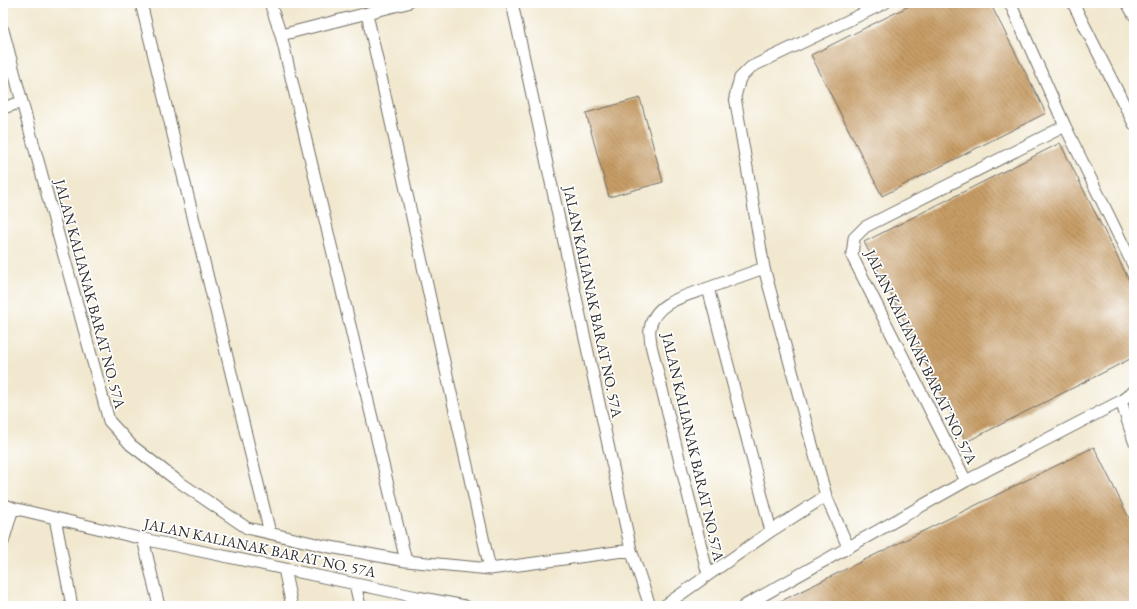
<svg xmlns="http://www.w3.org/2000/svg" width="1137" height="609" font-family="'EB Garamond',serif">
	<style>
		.building { fill: url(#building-back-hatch) }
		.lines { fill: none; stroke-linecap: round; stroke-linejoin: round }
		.lane-casing { stroke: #706d64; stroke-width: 13 }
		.lane { stroke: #fff; stroke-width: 11 }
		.labels { text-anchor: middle; stroke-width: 3.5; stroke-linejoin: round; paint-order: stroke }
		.street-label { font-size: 15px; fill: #2b2b2b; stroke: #fff }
	</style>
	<defs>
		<pattern id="building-back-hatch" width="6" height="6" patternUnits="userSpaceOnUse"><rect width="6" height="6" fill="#c79d66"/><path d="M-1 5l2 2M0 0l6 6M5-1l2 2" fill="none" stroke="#a28054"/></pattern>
	</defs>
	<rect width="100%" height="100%" fill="#fff"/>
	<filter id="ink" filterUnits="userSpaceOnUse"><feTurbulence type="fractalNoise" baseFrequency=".025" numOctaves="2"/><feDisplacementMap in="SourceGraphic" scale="8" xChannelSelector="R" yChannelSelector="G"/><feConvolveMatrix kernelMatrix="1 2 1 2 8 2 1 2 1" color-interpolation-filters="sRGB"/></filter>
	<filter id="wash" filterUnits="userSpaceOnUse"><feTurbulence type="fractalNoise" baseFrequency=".012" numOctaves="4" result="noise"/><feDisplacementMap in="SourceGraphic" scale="16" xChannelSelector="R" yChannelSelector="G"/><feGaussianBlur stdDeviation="0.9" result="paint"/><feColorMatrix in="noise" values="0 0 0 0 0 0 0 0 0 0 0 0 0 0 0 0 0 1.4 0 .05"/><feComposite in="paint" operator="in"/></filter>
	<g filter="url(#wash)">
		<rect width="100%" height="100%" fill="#f1e8cf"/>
		<g id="blocks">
			<path class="building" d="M915,3H990L1046,113L882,196L811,55Z
				M640,98L663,182L609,197L586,113Z
				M1060,143L1134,290V357L966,442L864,242Z
				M1094,447L1134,528V606H771Z"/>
		</g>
	</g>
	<g filter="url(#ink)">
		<use href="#blocks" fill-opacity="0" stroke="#706d64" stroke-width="1"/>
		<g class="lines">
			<g class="lane-casing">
				<path id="lane" d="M141,3L270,533
					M270,3L281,35L406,561
					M512,3L631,550L650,606
					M1010,3L1065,126L1134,267
					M1073,3L1134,124
					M1127,3L1134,15
					M367,14L490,569
					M3,30L22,102
					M281,35L407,3
					M3,108L22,102L109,421L131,445L175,479L247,528L325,546L406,561L490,569L631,550
					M764,268L708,288L771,531
					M1121,401L1134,441
					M966,481L852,256L854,238L865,227L1065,126
					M3,504L13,508L143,539L417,597L465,606
					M55,518L72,606
					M143,539L159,606
					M3,542L13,508
					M848,547L826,496L764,268L735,97L740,78L751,67L885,3
					M284,569L292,606
					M708,575L651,345C651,340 649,334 650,329C654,301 687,296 708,288
					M355,584L360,606
					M664,606L771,531L826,496
					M744,606L966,481L1121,401L1134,391"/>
			</g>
			<use href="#lane" class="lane"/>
		</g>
	</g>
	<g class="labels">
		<g class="street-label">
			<text transform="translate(90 294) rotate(75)" y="5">JALAN KALIANAK BARAT NO. 57A</text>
			<text transform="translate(593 302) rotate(78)" y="5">JALAN KALIANAK BARAT NO. 57A</text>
			<text transform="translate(921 357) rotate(64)" y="5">JALAN KALIANAK BARAT NO. 57A</text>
			<text transform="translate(693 447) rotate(77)" y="5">JALAN KALIANAK BARAT NO.57A</text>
			<text transform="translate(260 548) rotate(12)" y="5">JALAN KALIANAK BARAT NO. 57A</text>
		</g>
	</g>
	<rect width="1137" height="609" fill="none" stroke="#fff" stroke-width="16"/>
</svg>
